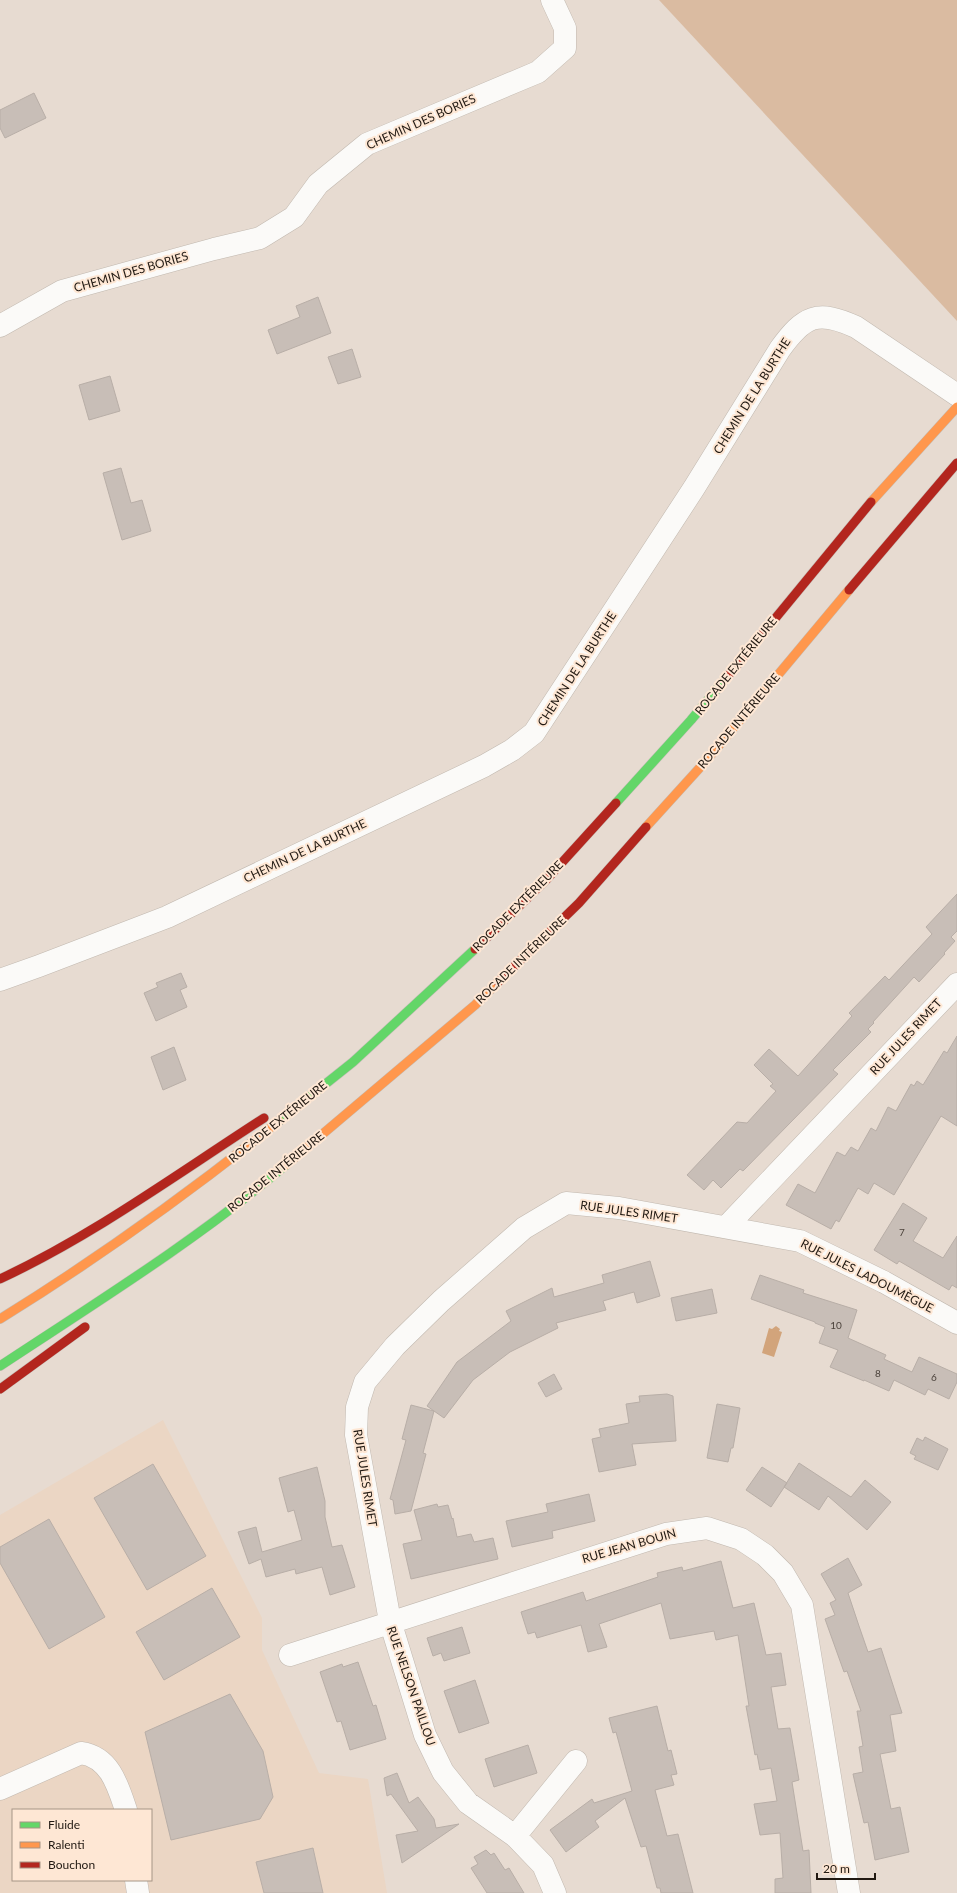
<svg xmlns="http://www.w3.org/2000/svg" width="957" height="1893" font-family="Lato,sans-serif">
	<style>
		.built { fill: #ebd6c4; fill-rule: evenodd }
		.green { fill: #dabba1 }
		.water { fill: #d2a47b }
		.building { fill: #c8beb7; stroke: #b8aea7 }
		.lines { fill: none; stroke-linecap: round; stroke-linejoin: round }
		.street-casing { stroke: #c1b8af; stroke-width: 23 }
		.fast-casing { stroke: #c1bcb6; stroke-width: 10 }
		.slow-casing { stroke: #c1bcb6; stroke-width: 10 }
		.jam-casing { stroke: #c1bcb6; stroke-width: 10 }
		.street { stroke: #fbfaf8; stroke-width: 22 }
		.fast { stroke: #63d668; stroke-width: 9 }
		.slow { stroke: #ff974d; stroke-width: 9 }
		.jam { stroke: #b3261e; stroke-width: 9 }
		.labels { text-anchor: middle; stroke-width: 4; stroke-linejoin: round; paint-order: stroke }
		.number-label { font-size: 10px; fill: #4b423b }
		.street-label { font-size: 12px; fill: #211912; stroke: #fee7d4 }
	</style>
	<rect width="100%" height="100%" fill="#e7dbd1"/>
	<path class="built" d="M163,1420L262,1618V1650L319,1773L368,1779L387,1893H0V1515ZM13,1810H151V1880H13Z"/>
	<path class="green" d="M659,0H957V321Z"/>
	<path class="water" d="M776,1326L780,1329L779,1331L782,1332L774,1357L762,1353L769,1328L772,1329Z"/>
	<path class="building" d="M34,93L46,118L5,138L0,128V110Z
		M318,297L331,333L277,354L268,330L300,317L296,306Z
		M352,349L361,377L338,384L328,357Z
		M110,376L120,411L89,420L79,385Z
		M121,468L131,503L142,500L151,531L122,540L103,473Z
		M957,894V931L951,937L955,941L944,953L945,954L919,982L914,977L873,1022L874,1023L868,1029L871,1032L833,1070L838,1074L743,1171L740,1169L721,1188L713,1180L704,1190L687,1175L737,1122L747,1123L776,1091L770,1086L773,1084L754,1065L769,1049L798,1076L852,1016L849,1013L885,976L889,980L932,934L926,927Z
		M181,973L187,987L180,990L187,1007L156,1021L144,993L158,987L156,983Z
		M957,1036V1126L941,1116L894,1195L874,1183L868,1194L858,1188L839,1222L836,1220L831,1229L786,1205L798,1184L815,1193L837,1152L845,1156L851,1147L858,1151L871,1128L876,1131L888,1107L896,1111L911,1084L914,1086L917,1081L923,1085L944,1051L947,1053Z
		M174,1047L186,1080L163,1090L151,1057Z
		M903,1203L927,1218L913,1241L943,1258L957,1236V1288L952,1285L949,1290L899,1261L897,1264L874,1250Z
		M650,1261L660,1296L637,1303L634,1292L603,1301L606,1310L556,1323L558,1328L510,1352L473,1380L444,1418L434,1411L423,1453L426,1454L411,1511L395,1514L393,1500L390,1499L406,1440L402,1439L411,1405L434,1411L427,1406L457,1362L511,1321L506,1311L552,1288L554,1297L604,1283L602,1275Z
		M760,1275L804,1290L803,1293L857,1310L848,1338L886,1355L884,1359L912,1372L919,1357L957,1374V1382L949,1399L928,1389L925,1395L894,1380L889,1391L864,1380V1381L830,1367L838,1350L819,1343L825,1327L815,1323V1322L751,1299Z
		M712,1289L717,1313L676,1321L671,1298Z
		M554,1374L562,1389L546,1397L538,1383Z
		M667,1394L673,1396L676,1441L632,1444L636,1465L599,1472L592,1439L601,1437L599,1429L629,1423L626,1404L640,1402L639,1396Z
		M717,1404L740,1408L733,1448H731L728,1462L707,1458Z
		M925,1437L948,1449L938,1470L914,1459L916,1456L910,1453L917,1438L923,1441Z
		M799,1463L851,1497L865,1480L891,1502L867,1530L828,1496L819,1510L784,1487Z
		M153,1464L206,1556L147,1590L94,1498Z
		M317,1467L325,1501V1517L332,1547L342,1545L355,1587L330,1595L322,1567L296,1574L295,1569L266,1577L261,1559L249,1564L238,1532L256,1527L262,1552L302,1540L294,1510L288,1512L279,1478Z
		M762,1467L787,1483L771,1507L746,1490Z
		M589,1494L595,1521L552,1531L553,1538L512,1547L506,1521L548,1512L546,1504Z
		M437,1504L438,1507L448,1505L452,1519L453,1518L457,1537L471,1534L474,1542L493,1538L498,1559L411,1579L403,1544L422,1540L414,1510Z
		M49,1519L105,1617L49,1649L0,1563V1547Z
		M848,1558L862,1585L848,1593L859,1626L868,1652L881,1648L902,1713L890,1715L896,1751L880,1754L891,1809L900,1807L909,1852L875,1860L868,1822L864,1823L853,1774L863,1772L859,1747L863,1746L857,1711H861L847,1671L844,1672L825,1619L835,1615L830,1603L836,1600L821,1574Z
		M721,1561L733,1608L754,1603L766,1655L781,1653L786,1685L771,1687L778,1729L790,1728L799,1780L792,1782L803,1851L809,1850L811,1893H775V1879L783,1878L780,1833L760,1835L754,1804L777,1801L771,1768L760,1770L757,1754L755,1755L746,1706H749L738,1635L716,1640L714,1631L670,1639L661,1603L599,1624L607,1647L588,1652L581,1625L537,1638L535,1632L528,1634L521,1612L583,1592L586,1601L658,1577L657,1573L682,1567L683,1571Z
		M212,1588L240,1637L164,1680L136,1632Z
		M462,1627L470,1653L444,1661L441,1653L433,1656L427,1638Z
		M358,1662L373,1706L376,1705L386,1739L350,1750L341,1721L337,1722L320,1672L342,1664L343,1667Z
		M475,1680L489,1723L459,1733L444,1691Z
		M230,1694L263,1751L273,1797L260,1819L171,1840L145,1732Z
		M657,1706L668,1751L671,1750L677,1774L671,1775L674,1785L655,1790L667,1836L678,1834L693,1893H661L660,1888H657L646,1846L641,1847L625,1798L595,1821L599,1827L566,1852L550,1830L592,1799L594,1803L632,1791L616,1732L613,1733L609,1718Z
		M528,1745L537,1773L494,1787L485,1759Z
		M397,1773L409,1803L418,1797L434,1819L436,1828L459,1824L402,1863L396,1835L418,1831L391,1794L387,1796L384,1778Z
		M313,1848L323,1893H264L256,1862Z
		M486,1850L491,1855L494,1853L505,1870L509,1868L524,1893H487L471,1868L478,1864L474,1857Z"/>
	<g class="lines">
		<g class="street-casing">
			<path id="street" d="M0,326L62,291L214,249L260,238L294,217L318,184L367,144L538,72L565,48V28L552,0
				M0,980L39,966L167,917L484,766L512,750L534,733L694,488L780,349C804,316 817,309 856,327L957,395
				M727,1226L957,984
				M290,1655L666,1534L707,1528L741,1539L765,1555L783,1573L802,1605L849,1893
				M0,1789L81,1753C110,1757 118,1786 126,1810
				M515,1836L576,1761
				M136,1880L138,1893
				M555,1893L543,1865L515,1836L468,1803L443,1772L425,1735L390,1621L356,1435L357,1407L365,1382L395,1346L441,1301L524,1228L566,1203L619,1208L800,1241L884,1282L957,1323"/>
		</g>
		<g class="fast-casing">
			<path id="fast" d="M616,803L691,720L727,677
				M279,1121L353,1062L475,949
				M0,1366C97,1302 197,1240 286,1165"/>
		</g>
		<g class="slow-casing">
			<path id="slow" d="M871,502L957,407
				M646,827L705,762L849,590
				M286,1165L475,1005L498,982
				M0,1319C97,1259 189,1193 279,1121"/>
		</g>
		<g class="jam-casing">
			<path id="jam" d="M849,590L957,463
				M727,677L871,502
				M475,949L547,879L616,803
				M498,982L579,903L646,827
				M0,1279C94,1235 177,1174 264,1118
				M0,1389L85,1327"/>
		</g>
		<use href="#street" class="street"/>
		<use href="#fast" class="fast"/>
		<use href="#slow" class="slow"/>
		<use href="#jam" class="jam"/>
	</g>
	<g class="labels">
		<g class="number-label">
			<text x="902" y="1236">7</text>
			<text x="836" y="1329">10</text>
			<text x="878" y="1377">8</text>
			<text x="934" y="1381">6</text>
		</g>
		<g class="street-label">
			<text transform="translate(421 122) rotate(-24)" y="4">CHEMIN DES BORIES</text>
			<text transform="translate(131 272) rotate(-16)" y="4">CHEMIN DES BORIES</text>
			<text transform="translate(752 396) rotate(-58)" y="4">CHEMIN DE LA BURTHE</text>
			<text transform="translate(736 666) rotate(-51)" y="4">ROCADE EXTÉRIEURE</text>
			<text transform="translate(577 669) rotate(-57)" y="4">CHEMIN DE LA BURTHE</text>
			<text transform="translate(739 721) rotate(-50)" y="4">ROCADE INTÉRIEURE</text>
			<text transform="translate(305 851) rotate(-25)" y="4">CHEMIN DE LA BURTHE</text>
			<text transform="translate(518 906) rotate(-45)" y="4">ROCADE EXTÉRIEURE</text>
			<text transform="translate(521 960) rotate(-44)" y="4">ROCADE INTÉRIEURE</text>
			<text transform="translate(906 1037) rotate(-47)" y="4">RUE JULES RIMET</text>
			<text transform="translate(278 1122) rotate(-39)" y="4">ROCADE EXTÉRIEURE</text>
			<text transform="translate(276 1172) rotate(-39)" y="4">ROCADE INTÉRIEURE</text>
			<text transform="translate(629 1212) rotate(8)" y="4">RUE JULES RIMET</text>
			<text transform="translate(867 1276) rotate(27)" y="4">RUE JULES LADOUMÈGUE</text>
			<text transform="translate(365 1478) rotate(81)" y="4">RUE JULES RIMET</text>
			<text transform="translate(629 1546) rotate(-16)" y="4">RUE JEAN BOUIN</text>
			<text transform="translate(411 1686) rotate(71)" y="4">RUE NELSON PAILLOU</text>
		</g>
	</g>
	<rect x="12" y="1809" width="140" height="72" fill="#fee7d4" stroke="#a69586"/>
	<rect x="20" y="1822" width="20" height="6" fill="#63d668" stroke="#a69586"/>
	<text x="48" y="1829" font-size="12" fill="#211912">Fluide</text>
	<rect x="20" y="1842" width="20" height="6" fill="#ff974d" stroke="#a69586"/>
	<text x="48" y="1849" font-size="12" fill="#211912">Ralenti</text>
	<rect x="20" y="1862" width="20" height="6" fill="#b3261e" stroke="#a69586"/>
	<text x="48" y="1869" font-size="12" fill="#211912">Bouchon</text>
	<path d="M817 1873v6h58v-6" fill="none" stroke="#211912" stroke-width="2"/>
	<text x="823" y="1873" font-size="12" fill="#211912" stroke="#fee7d4" stroke-width="3" paint-order="stroke">20 m</text>
</svg>
